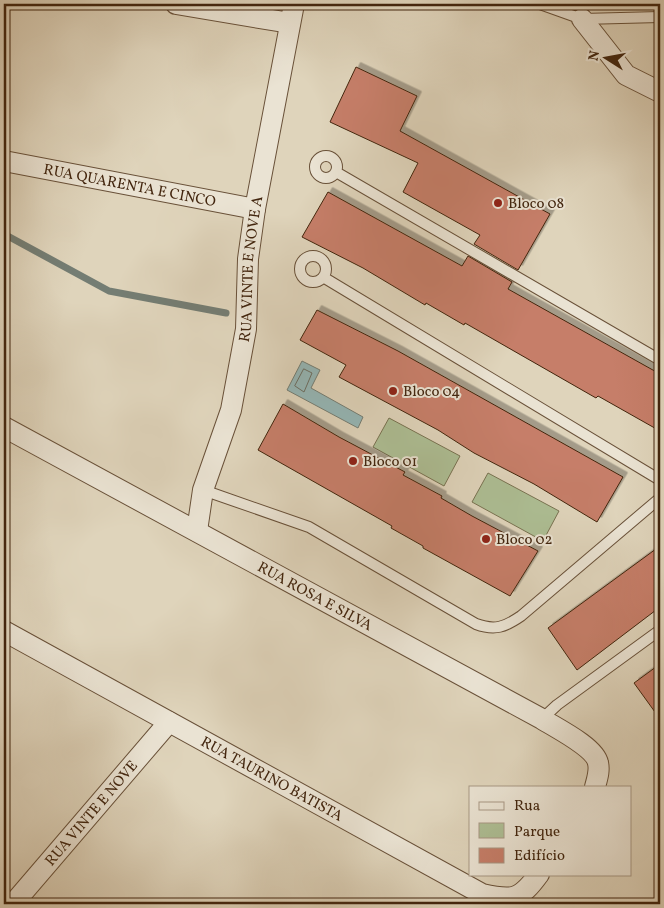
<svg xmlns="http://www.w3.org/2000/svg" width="664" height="908" font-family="Vollkorn,serif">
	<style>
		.green { fill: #adbe94; stroke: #787251 }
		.water { fill: #95b7b7; stroke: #747d73 }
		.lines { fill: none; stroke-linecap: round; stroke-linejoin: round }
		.shore { stroke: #6c6e62; stroke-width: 1 }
		.stream { stroke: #747d73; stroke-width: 7 }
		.building { fill: #c67e69; stroke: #42250e; filter: url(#shadow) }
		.lane-casing { stroke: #695139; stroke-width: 12 }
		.street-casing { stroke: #695139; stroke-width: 22 }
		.lane { stroke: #eae3d3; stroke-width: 10 }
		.street { stroke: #eae3d3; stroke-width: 20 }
		.poi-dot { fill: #8f2418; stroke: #eae3d3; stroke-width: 2 }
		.labels { text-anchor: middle; stroke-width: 4; stroke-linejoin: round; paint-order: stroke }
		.street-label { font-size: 15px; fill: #42250e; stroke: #eae3d3 }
		.poi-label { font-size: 15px; fill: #42250e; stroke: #eae3d3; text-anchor: start }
	</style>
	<defs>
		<filter id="shadow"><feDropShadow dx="4.5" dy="-4.5" stdDeviation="0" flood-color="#0004"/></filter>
	</defs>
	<rect width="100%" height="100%" fill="#dfd4bb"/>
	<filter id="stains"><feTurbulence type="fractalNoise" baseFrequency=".004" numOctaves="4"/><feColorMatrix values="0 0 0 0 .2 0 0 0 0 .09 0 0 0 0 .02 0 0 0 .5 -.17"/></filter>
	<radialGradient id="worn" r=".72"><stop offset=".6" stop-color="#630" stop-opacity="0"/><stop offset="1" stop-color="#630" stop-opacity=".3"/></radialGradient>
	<path class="green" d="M389,418L460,456L444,486L373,447Z
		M488,473L559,511L543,541L472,502Z"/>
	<path class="water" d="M302,361L320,370L311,388L363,417L358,428L287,390Z"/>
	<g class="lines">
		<path class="shore" d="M304,369L312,373L304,392L295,386Z"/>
		<path class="stream" d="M4,234L109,291L226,313"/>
	</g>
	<path class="building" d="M356,67L417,96L400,131L550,214L518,270L474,244L480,235L403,192L418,163L330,122Z
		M328,192L462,266L468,256L512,282L508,289L660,374V431L598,396L596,398L465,323L464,325L426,303L425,305L363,268L302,237Z
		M317,310L398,351L623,477L597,522L534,484L474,453L438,430L339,377L346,365L300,340Z
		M283,404L339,437L405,472L403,475L442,496L441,498L472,516L538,551L510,596L423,548V546L391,528L392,526L258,450Z
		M660,546V607L577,670L548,628Z
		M660,664V719L634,683Z"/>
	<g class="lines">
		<g class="lane-casing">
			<path id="lane" d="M540,4L582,19L660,17
				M315 167a11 11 0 1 1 22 0a11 11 0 1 1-22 0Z
				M336,172L660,360
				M300 269a13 13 0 1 1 26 0a13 13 0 1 1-26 0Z
				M323,277L660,480
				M203,490L309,527L476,624C495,631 505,627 521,616L660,498
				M542,719L557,705L660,630"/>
		</g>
		<g class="street-casing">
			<g id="street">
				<path d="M176,4L290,23"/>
				<path d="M582,19L626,75L660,92"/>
				<path id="s1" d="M4,161L255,209"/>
				<path id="s2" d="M4,427L542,719C556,728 595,747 598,763C600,771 597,779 595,787"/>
				<path id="s3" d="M197,531L203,490L231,410L246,329L248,259L255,209L294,4"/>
				<path id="s4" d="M4,631L482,894C513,901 520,900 539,874"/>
				<path id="s5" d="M13,904L169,722"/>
			</g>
		</g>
		<use href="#lane" class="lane"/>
		<use href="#street" class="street"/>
	</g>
	<g class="poi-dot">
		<circle cx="498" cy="203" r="5"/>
		<circle cx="393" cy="391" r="5"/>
		<circle cx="353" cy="461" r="5"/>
		<circle cx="486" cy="539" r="5"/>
	</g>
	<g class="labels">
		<g class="street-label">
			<text dy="5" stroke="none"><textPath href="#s1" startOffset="128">RUA QUARENTA E CINCO</textPath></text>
			<text dy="5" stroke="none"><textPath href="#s3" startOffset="269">RUA VINTE E NOVE A</textPath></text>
			<text dy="5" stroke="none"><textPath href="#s2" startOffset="354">RUA ROSA E SILVA</textPath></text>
			<text dy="5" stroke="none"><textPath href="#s4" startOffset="306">RUA TAURINO BATISTA</textPath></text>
			<text dy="5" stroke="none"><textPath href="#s5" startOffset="120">RUA VINTE E NOVE</textPath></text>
		</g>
		<g class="poi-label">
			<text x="508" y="208">Bloco 08</text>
			<text x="403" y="396">Bloco 04</text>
			<text x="363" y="466">Bloco 01</text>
			<text x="496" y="544">Bloco 02</text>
		</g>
	</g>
	<rect width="664" height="908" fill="none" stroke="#dfd4bb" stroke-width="20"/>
	<rect x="5" y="5" width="654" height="898" fill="none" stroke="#42250e" stroke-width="2.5"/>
	<rect x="10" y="10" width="644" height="888" fill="none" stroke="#42250e"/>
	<rect x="469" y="786" width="162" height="90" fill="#eae3d3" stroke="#a79784"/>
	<rect x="479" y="802" width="25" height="8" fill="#eae3d3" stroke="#a79784"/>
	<text x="514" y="810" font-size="15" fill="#42250e">Rua</text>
	<rect x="479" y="823" width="25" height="15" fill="#adbe94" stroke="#a79784"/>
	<text x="514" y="836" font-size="15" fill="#42250e">Parque</text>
	<rect x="479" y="848" width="25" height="15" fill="#c67e69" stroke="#a79784"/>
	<text x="514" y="860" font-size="15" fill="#42250e">Edifício</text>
	<g transform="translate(606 58) rotate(281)" stroke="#eae3d3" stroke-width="4" paint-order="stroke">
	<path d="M0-4L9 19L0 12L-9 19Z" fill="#42250e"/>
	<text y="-8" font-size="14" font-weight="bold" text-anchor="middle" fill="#42250e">N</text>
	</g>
	<rect width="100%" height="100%" filter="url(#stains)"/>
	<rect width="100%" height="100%" fill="url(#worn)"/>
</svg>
